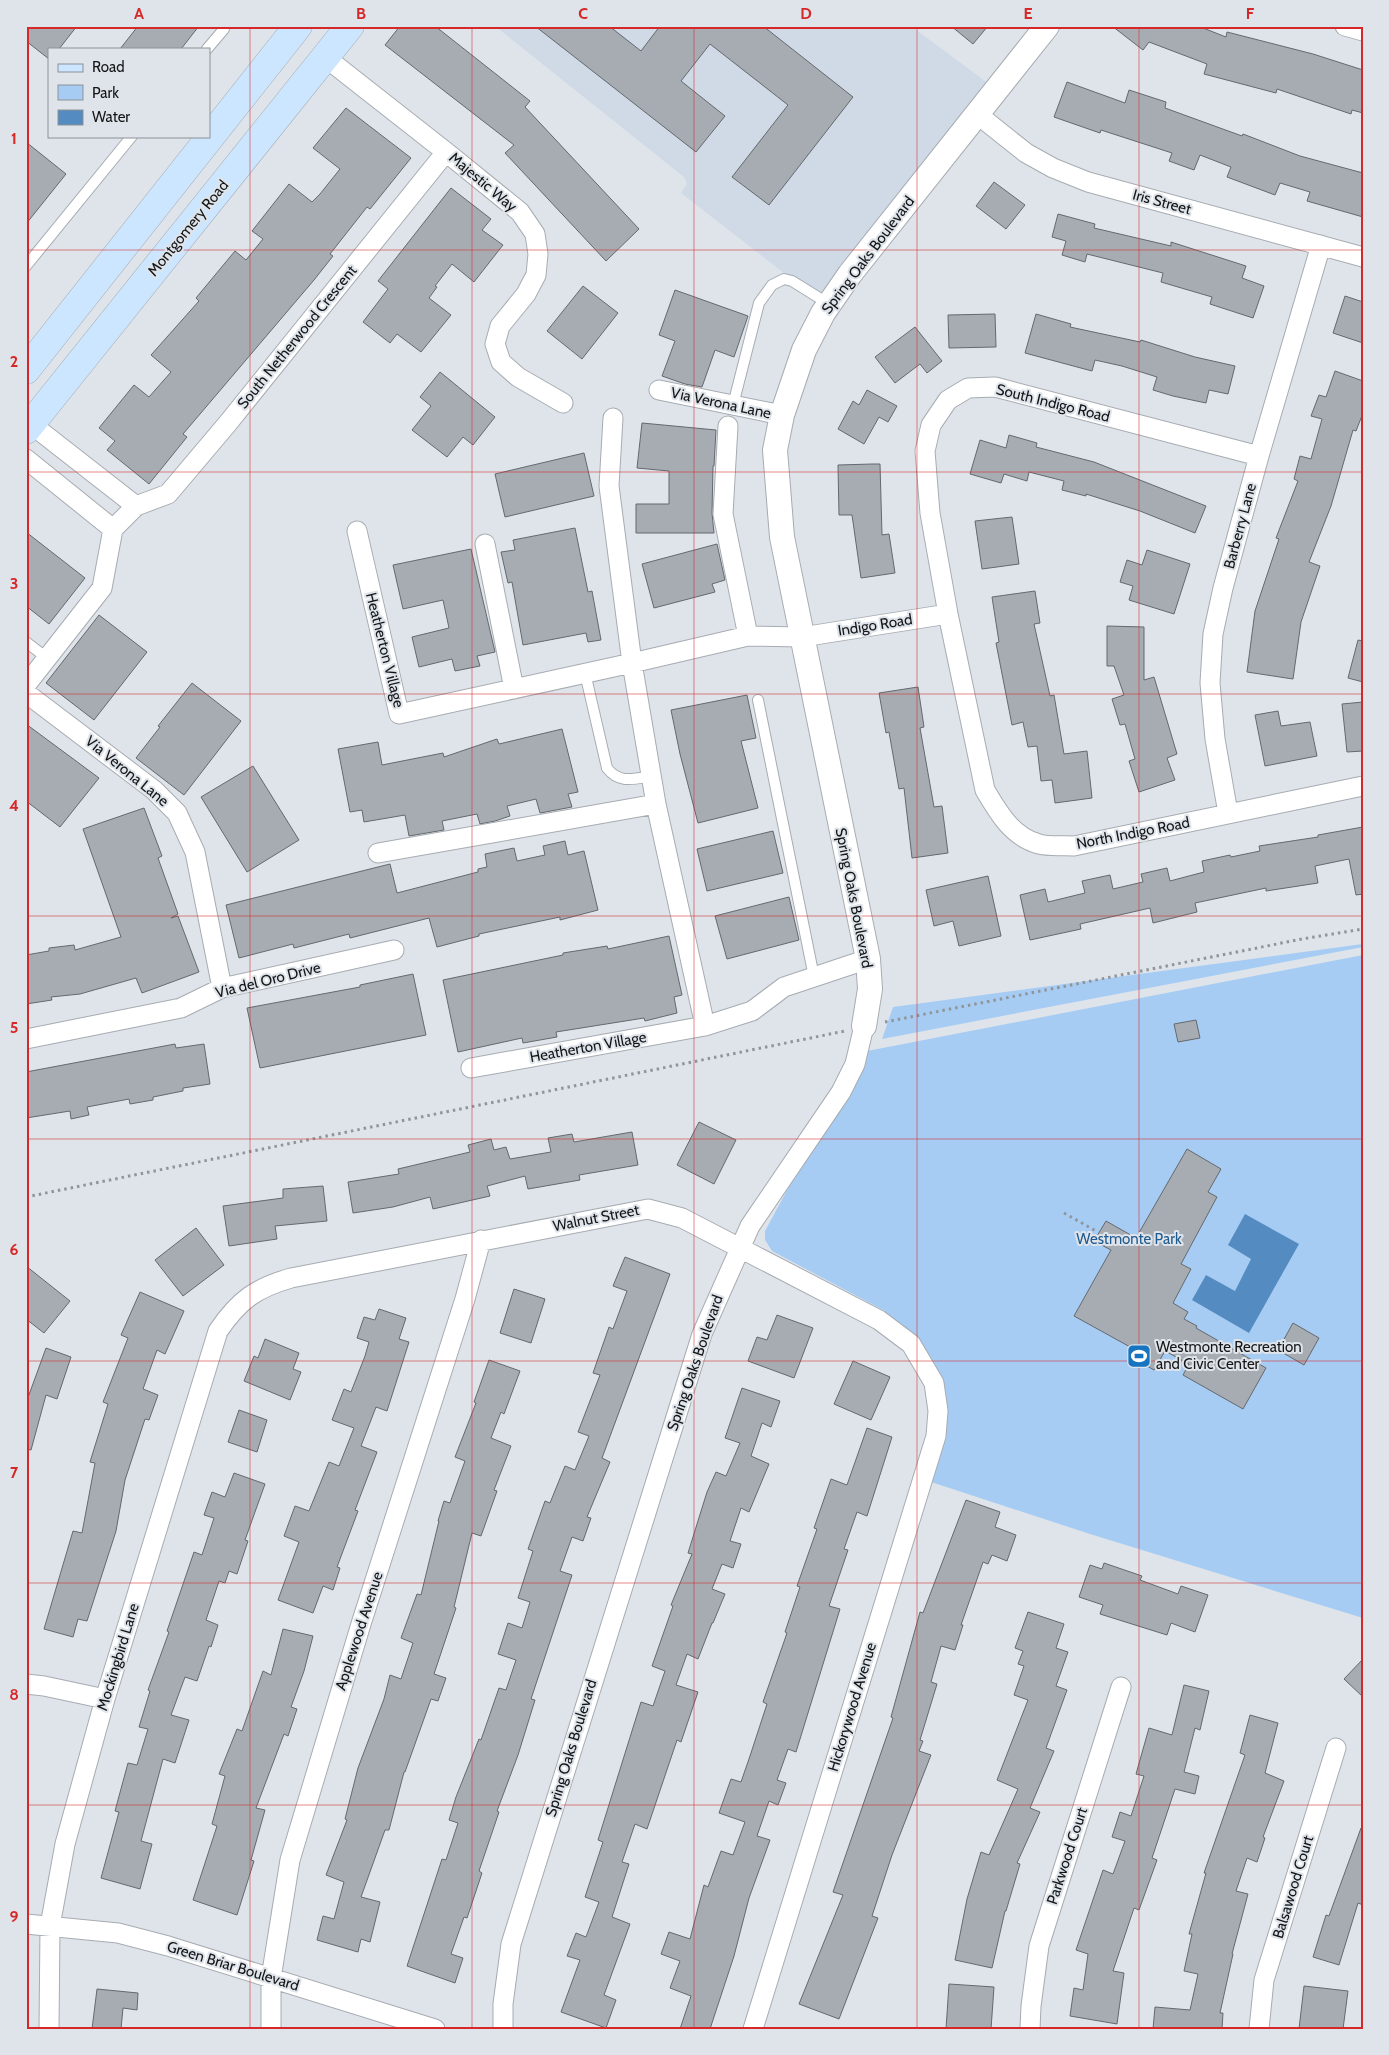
<svg xmlns="http://www.w3.org/2000/svg" width="1389" height="2055" font-family="Cabin,sans-serif">
	<style>
		.built { fill: #cfdae6 }
		.green { fill: #a7ccf4 }
		.water { fill: #548bc1 }
		.building { fill: #a7acb2; stroke: #64696e }
		.lines { fill: none; stroke-linecap: round; stroke-linejoin: round }
		.service-casing { stroke: #a7acb2; stroke-width: 12 }
		.minor-casing { stroke: #a7acb2; stroke-width: 21 }
		.tertiary-casing { stroke: #a7acb2; stroke-width: 26 }
		.secondary-casing { stroke: #a7acb2; stroke-width: 29 }
		.path { stroke: #909599; stroke-width: 3; stroke-dasharray: 2.5 4; stroke-linecap: butt }
		.service { stroke: #fff; stroke-width: 10 }
		.minor { stroke: #fff; stroke-width: 19 }
		.tertiary { stroke: #fff; stroke-width: 24 }
		.secondary { stroke: #cce6ff; stroke-width: 28 }
		.grid { fill: none; stroke: #d62828; stroke-width: 1; stroke-opacity: 0.55 }
		.labels { text-anchor: middle; stroke-width: 4; stroke-linejoin: round; paint-order: stroke }
		.street-label { font-size: 15px; fill: #131517; stroke: #dee4ea }
		.park-label { font-size: 15px; fill: #205a8e; stroke: #dee4ea }
		.poi-label { font-size: 15px; fill: #131517; stroke: #dee4ea; text-anchor: start }
		.neatline { fill: none; stroke: #d62828; stroke-width: 2 }
		.grid-label { font-size: 16px; text-anchor: middle; font-weight: bold; fill: #d62828 }
	</style>
	<rect width="100%" height="100%" fill="#dee4ea"/>
	<path class="built" d="M495,26H911L989,84L820,301L681,193L687,184L684,177Z"/>
	<path class="green" d="M1363,944V947L882,1039L893,1007Z
		M1363,955V1618L1090,1534L928,1481L939,1439L917,1338L883,1310L772,1251L765,1240V1231L862,1052Z"/>
	<path class="water" d="M1245,1214L1299,1244L1249,1333L1192,1300L1206,1275L1235,1291L1251,1259L1228,1245Z"/>
	<path class="building" d="M26,26H77L59,49H49V59L26,41Z
		M138,26H199L181,49H120Z
		M400,26H435L530,101L525,107L639,229L606,261L505,153L514,145L385,45Z
		M535,26H609L641,51L660,26H763L853,97L769,205L732,177L788,105L710,44L681,81L725,116L696,152Z
		M951,26H988L973,44Z
		M1112,26H1198L1226,37L1227,32L1313,54L1363,70V113L1352,110L1351,114L1277,89L1276,93L1204,74L1207,64L1149,42L1143,50Z
		M1067,82L1125,103L1129,90L1166,102L1165,108L1242,136L1243,134L1300,156L1363,173V217L1307,201L1310,192L1280,183L1275,195L1227,177L1231,167L1200,155L1194,170L1169,161L1172,153L1101,130L1100,133L1054,117Z
		M346,108L411,158L370,209L367,207L330,254L333,256L314,280L183,434L187,437L149,484L107,450L115,441L99,428L134,385L149,397L171,372L151,355L199,301L196,298L235,251L246,260L263,239L252,231L289,184L312,202L320,194L340,169L313,148Z
		M26,142L66,174L26,224Z
		M994,182L1025,205L1006,229L976,206Z
		M451,188L491,219L482,230L503,245L474,282L452,264L435,286L437,287L429,298L451,315L421,352L397,334L390,343L363,322L388,289L378,281Z
		M1058,214L1095,224L1094,228L1171,246V242L1246,266L1242,278L1264,286L1253,318L1210,304L1212,297L1161,282L1163,273L1087,254L1085,262L1062,255L1066,241L1052,237Z
		M583,286L618,313L582,359L547,331Z
		M675,290L748,316L734,357L715,350L702,387L685,384L662,376L675,341L659,335Z
		M1345,296L1363,302V343L1333,333Z
		M995,314L996,347L949,348L948,315Z
		M1036,314L1071,324L1070,327L1140,342L1141,340L1195,357L1235,366L1228,394L1209,390L1206,403L1173,396L1153,390L1157,377L1122,366L1095,360L1092,371L1025,353Z
		M915,327L942,361L927,373L920,364L895,383L875,357Z
		M1335,371L1363,381V413L1356,431L1353,430L1331,506L1309,562L1320,566L1301,622L1293,679L1247,672L1255,611L1279,539L1276,538L1298,481L1294,479L1300,456L1311,459L1322,419L1311,416L1319,395L1326,397Z
		M440,372L495,417L473,445L463,437L447,457L412,430L431,406L420,397Z
		M867,390L897,406L888,422L879,417L864,444L838,429L853,401L859,405Z
		M642,423L716,430L714,466H713L712,513L714,533H636V504H669V471L637,468Z
		M1009,435L1037,443L1036,447L1094,462L1206,506L1195,533L1140,511L1086,494V496L1062,490L1064,481L1029,472L1027,481L1004,474L1001,483L970,474L980,440L1006,448Z
		M584,453L594,496L505,517L495,474Z
		M872,464H880L882,535L889,534L895,573L861,578L852,515H839L838,465Z
		M1012,517L1019,564L982,569L975,521Z
		M575,528L588,592L592,591L601,640L588,642L586,633L523,645L512,582L508,583L501,552L515,550L513,540Z
		M26,532L85,578L49,624L26,606Z
		M717,544L725,580L712,584L715,592L654,608L642,564Z
		M471,549L495,652L477,656L480,666L455,671L452,659L419,667L412,637L449,628L443,600L403,609L393,565Z
		M1147,550L1190,564L1174,614L1129,600L1133,586L1120,582L1127,560L1142,565Z
		M1035,591L1040,623L1034,624L1050,696L1054,695L1064,754L1087,751L1092,798L1055,803L1052,780L1041,781L1037,746L1028,747L1023,722L1012,725L996,643L999,642L992,597Z
		M99,615L147,652L94,720L46,683Z
		M1107,626L1144,627V680L1154,677L1177,754L1167,758L1175,780L1139,792L1129,761L1135,759L1125,724L1120,725L1112,699L1124,695L1114,666H1107Z
		M1358,640L1363,641V682L1348,678Z
		M192,683L241,721L184,795L136,758L160,727L158,726Z
		M918,687L924,727L920,728L934,807L942,806L948,853L912,858L904,788L899,789L889,732L886,733L879,693Z
		M747,695L756,738L741,741L758,808L698,823L680,754L671,710Z
		M1363,702V751L1347,752L1342,704Z
		M1278,711L1281,726L1310,722L1317,756L1265,766L1255,715Z
		M26,724L99,778L60,827L26,801Z
		M562,729L578,792L568,794L572,807L540,813L536,799L507,806L510,816L495,821L480,824L477,814L442,821L444,830L409,836L405,815L364,822L362,810L350,812L338,749L378,742L382,765L443,753L444,757L497,739L499,744Z
		M253,766L299,840L247,872L201,797Z
		M144,808L162,856L158,858L178,914L171,918L178,916L199,972L142,993L136,978L80,994L51,997L52,1000L26,1004V955L49,951V948L74,945L75,950L121,937L83,829Z
		M1363,827V894L1356,895L1349,859L1315,866L1318,883L1266,891V888L1195,903L1197,912L1153,923L1150,908L1080,924L1081,929L1030,940L1020,895L1045,889L1048,902L1085,893L1082,881L1110,875L1113,889L1143,882L1141,874L1167,868L1170,881L1204,872L1202,861L1230,855L1231,857L1260,851L1259,846L1318,837V835Z
		M773,831L783,873L707,891L697,849Z
		M565,841L568,855L584,851L598,910L560,920V917L479,934V936L437,947L429,918L350,938L349,934L294,948L293,944L239,958L226,905L390,864L397,893L478,872V869L487,867L485,854L514,848L517,861L545,855L543,846Z
		M988,876L1001,936L959,946L953,921L934,926L926,890Z
		M789,897L799,940L727,959L715,916Z
		M669,936L682,995L674,997L677,1013L645,1021L644,1018L556,1032L557,1037L523,1043L522,1038L458,1052L443,980L563,955V953L607,946L608,949Z
		M413,974L426,1035L260,1068L247,1008L360,987V985Z
		M1196,1020L1200,1038L1178,1042L1174,1024Z
		M175,1044L176,1048L204,1044L210,1084L183,1088V1091L153,1097V1100L130,1104L129,1099L87,1107L89,1115L71,1119L70,1111L26,1118V1072Z
		M699,1122L736,1140L714,1184L677,1165Z
		M632,1132L638,1165L579,1175L580,1180L528,1189L525,1176L487,1186L490,1196L433,1209L430,1197L393,1207L353,1213L348,1182L399,1174L398,1169L470,1152L468,1145L491,1139L494,1150L506,1147L510,1159L551,1152L548,1138L572,1134L574,1142Z
		M1187,1149L1221,1169L1208,1192L1217,1197L1181,1264L1191,1269L1173,1303L1188,1312L1184,1319L1197,1326L1196,1328L1266,1368L1243,1409L1183,1375L1189,1364L1165,1351L1154,1370L1128,1355L1132,1348L1074,1316L1111,1250L1094,1241L1106,1221L1136,1238Z
		M323,1186L327,1221L275,1226L277,1239L229,1246L223,1206L283,1198V1189Z
		M196,1228L224,1265L183,1296L155,1260Z
		M625,1257L670,1274L602,1458L610,1462L587,1517L591,1518L583,1541L572,1537L560,1571L572,1575L531,1699L535,1700L518,1755L497,1811L499,1812L479,1871L482,1873L467,1918L464,1917L451,1954L463,1958L455,1983L407,1966L442,1859L446,1860L458,1823L449,1820L456,1797L479,1739L481,1740L499,1688L506,1690L516,1660L498,1654L508,1623L522,1628L530,1602L518,1598L533,1551L528,1549L545,1501L550,1503L565,1466L575,1470L589,1436L578,1432L600,1375L593,1373L609,1327L613,1329L627,1291L613,1286Z
		M26,1266L70,1301L44,1333L26,1319Z
		M514,1289L545,1299L531,1343L500,1333Z
		M140,1292L184,1311L165,1354L157,1350L143,1389L158,1395L149,1420L145,1419L125,1480L116,1531L87,1621L78,1619L73,1637L44,1629L73,1531L82,1533L95,1463L90,1462L108,1404L103,1402L128,1338L121,1335Z
		M379,1309L406,1318L399,1339L409,1342L387,1411L376,1407L361,1446L377,1452L355,1510L358,1511L337,1567L340,1568L333,1590L323,1586L313,1613L278,1600L299,1542L284,1536L295,1506L309,1511L329,1462L339,1466L354,1428L332,1420L344,1389L351,1392L365,1356L369,1342L357,1338L364,1317L375,1320Z
		M777,1315L813,1328L794,1378L748,1361L757,1337L767,1340Z
		M1293,1323L1319,1338L1304,1365L1278,1350Z
		M265,1339L299,1353L293,1369L301,1372L290,1400L244,1381L254,1356L258,1358Z
		M46,1348L71,1357L57,1399L46,1395L31,1450L26,1449V1403Z
		M489,1360L520,1371L504,1414L501,1412L491,1438L511,1446L494,1490L497,1491L481,1536L472,1533L454,1607L456,1608L434,1674L446,1678L438,1701L431,1699L405,1772H404L389,1830H385L361,1897L380,1902L370,1942L361,1939L358,1952L317,1940L323,1916L334,1919L344,1882L326,1875L347,1820L345,1819L358,1768L384,1699L390,1675L401,1679L413,1643L401,1638L417,1594L421,1595L439,1521H438L444,1501L450,1503L465,1461L455,1457L476,1403L474,1402Z
		M853,1361L890,1377L871,1420L834,1404Z
		M742,1388L780,1401L771,1427L762,1423L751,1456L769,1464L749,1512L741,1508L730,1541L741,1544L733,1568L722,1564L712,1589L725,1594L713,1623H712L698,1659L687,1654L676,1685L698,1692L681,1742L677,1740L647,1829L635,1824L622,1862L629,1864L612,1917L630,1924L604,1995L616,2000L606,2028L561,2012L580,1960L567,1956L576,1933L586,1937L599,1902L585,1897L603,1842L598,1840L641,1702L653,1706L665,1671L652,1666L673,1606L671,1605L692,1554L688,1553L707,1492L716,1472L726,1476L740,1443L725,1438Z
		M239,1410L267,1420L257,1452L228,1442Z
		M867,1428L892,1437L867,1516L857,1512L844,1549L848,1550L829,1606L840,1609L796,1752L788,1749L777,1780L786,1783L778,1805L769,1801L757,1836L770,1840L749,1898L734,1956L710,2029H680L691,1996L670,1988L680,1961L661,1954L669,1932L690,1939L704,1885L708,1887L721,1851L733,1855L745,1822L719,1813L731,1779L741,1782L750,1756L767,1704L763,1702L787,1633L785,1632L800,1587L797,1586L817,1529L814,1528L831,1479L847,1485Z
		M234,1473L265,1484L245,1540L248,1541L237,1574L229,1571L225,1583L219,1581L206,1620L218,1625L211,1647L209,1646L197,1681L185,1677L171,1715L189,1720L175,1763L163,1759L141,1841L152,1844L140,1889L101,1878L119,1812L115,1811L128,1763L137,1765L148,1729L139,1727L150,1691L148,1690L169,1632L167,1631L194,1552L202,1555L214,1518L204,1515L212,1492L225,1497Z
		M966,1500L1000,1512L995,1527L1016,1535L1007,1561L992,1555L988,1564L983,1562L961,1625H963L955,1650L941,1646L931,1682L937,1684L920,1740L923,1741L919,1751L931,1755L892,1855L872,1916L878,1918L839,2019L799,2004L843,1895L833,1892L893,1718L891,1717L920,1612L923,1613Z
		M1104,1563L1142,1576L1140,1580L1178,1594L1181,1586L1208,1595L1195,1632L1171,1623L1167,1635L1100,1614L1103,1605L1079,1597L1090,1565L1102,1569Z
		M1028,1612L1064,1624L1056,1648L1068,1652L1056,1686L1067,1690L1046,1748L1054,1751L1030,1808L1040,1812L1017,1863L1020,1864L1006,1911H1005L992,1968L955,1960L967,1899L981,1852L989,1855L1018,1789L997,1780L1028,1700L1014,1695L1024,1666L1018,1664L1023,1651L1015,1648Z
		M283,1629L313,1636L304,1671L291,1707L297,1709L288,1736L284,1734L256,1808L265,1810L251,1860L254,1861L237,1915L193,1900L217,1826L212,1824L225,1776L219,1774L237,1729L242,1731L263,1671L271,1675Z
		M1363,1659V1697L1344,1679Z
		M1184,1685L1209,1691L1200,1730L1195,1728L1184,1772L1199,1776L1195,1794L1175,1789L1152,1858L1157,1860L1139,1910L1134,1908L1113,1971L1124,1973L1117,2024L1070,2016L1074,1988L1083,1990L1088,1954L1076,1950L1103,1870L1113,1874L1125,1841L1112,1837L1120,1812L1131,1816L1144,1776L1136,1774L1149,1728L1172,1735Z
		M1250,1715L1278,1723L1265,1773L1284,1781L1263,1837L1265,1838L1257,1862L1247,1858L1236,1891L1248,1894L1232,1954H1233L1220,2013H1223L1222,2029H1153L1155,2007L1190,2010L1198,1974L1184,1971L1192,1934H1189L1206,1873H1204L1245,1755L1240,1753Z
		M1361,1828H1363V1905L1358,1903L1339,1965L1313,1957L1326,1915L1329,1916Z
		M949,1984L994,1987L991,2029H946Z
		M1304,1986L1348,1991L1343,2029H1299Z
		M97,1989L138,1993L137,2010L123,2008L121,2029H92Z"/>
	<g class="lines">
		<g class="service-casing">
			<path id="service" d="M207,49L224,29
				M26,266L132,136
				M733,405L759,303L772,285L784,279L792,281L829,304
				M26,642L47,658
				M585,673L607,768C619,784 634,779 651,776
				M758,700L814,977"/>
		</g>
		<g class="minor-casing">
			<path id="minor" d="M1345,26L1363,31
				M325,57L446,152L520,212L535,234L538,254L536,275L526,294L500,326L495,344L501,362L518,377L563,403
				M977,114L1026,153L1053,168L1088,182L1363,257
				M659,390L782,415
				M613,418L609,486L632,663L656,804L705,1026
				M26,422L31,424L136,506
				M728,426L723,514L748,636
				M1259,456L995,387L968,388L948,400L931,425L925,451L930,513L948,614L985,790C998,812 1012,837 1039,844C1049,847 1063,845 1074,846L1363,786
				M26,459L113,529
				M357,531L399,714L632,663L748,636L802,637L948,614
				M485,544L514,689
				M26,685L102,588L113,529L136,506L168,494L228,423L446,152
				M26,693L154,790L177,813L195,852L222,988
				M1228,813L1215,739L1210,683L1213,634L1223,588L1259,456L1321,245
				M378,853L656,804
				M26,1039L181,1008L222,988L394,950
				M471,1068L705,1026L752,1011L784,987L868,959
				M26,1684L44,1686L105,1699
				M26,1924L118,1933L168,1946L435,2029
				M49,2029L50,1926L65,1844L105,1699L218,1331C239,1300 256,1288 291,1278L648,1209L682,1218L879,1320L911,1344L934,1383L938,1411L936,1436L753,2029
				M271,2029V1978L290,1860L361,1624L465,1299L481,1240
				M503,2029V2004L511,1944L702,1334L750,1226L841,1092L855,1064L864,1026
				M1030,2029L1031,2006L1039,1946L1121,1687
				M1259,2029L1264,1980L1336,1748"/>
		</g>
		<g class="tertiary-casing">
			<path id="tertiary" d="M864,1026L870,989L868,959L782,537L775,450L782,415L804,350L823,313L850,274L1047,26"/>
		</g>
		<g class="secondary-casing">
			<path id="secondary" d="M26,370L298,26
				M26,430L350,26"/>
		</g>
		<path class="path" d="M885,1022L1302,939L1363,929
			M26,1197L845,1031
			M1064,1213L1096,1231"/>
		<use href="#service" class="service"/>
		<use href="#minor" class="minor"/>
		<use href="#tertiary" class="tertiary"/>
		<use href="#secondary" class="secondary"/>
	</g>
	<path class="grid" d="M250,26V2029M472,26V2029M694,26V2029M917,26V2029M1139,26V2029M26,250H1363M26,472H1363M26,694H1363M26,916H1363M26,1139H1363M26,1361H1363M26,1583H1363M26,1805H1363"/>
	<defs>
		<g id="stadium-square" transform="scale(1.25)"><rect x="-9" y="-9" width="18" height="18" rx="4" fill="#1674c0" stroke="#dee4ea"/><path d="M0-5a6.5 5 0 1 0 0 10a6.5 5 0 1 0 0-10ZM-3.5-1.8h7v3.6h-7Z" fill="#fff"/></g>
	</defs>
	<g fill-rule="evenodd">
		<use href="#stadium-square" x="1139" y="1356"/>
	</g>
	<g class="labels">
		<g class="street-label">
			<text transform="translate(483 182) rotate(40)" y="5">Majestic Way</text>
			<text transform="translate(1162 202) rotate(15)" y="5">Iris Street</text>
			<text transform="translate(188 228) rotate(-51)" y="5">Montgomery Road</text>
			<text transform="translate(868 255) rotate(-53)" y="5">Spring Oaks Boulevard</text>
			<text transform="translate(297 337) rotate(-51)" y="5">South Netherwood Crescent</text>
			<text transform="translate(721 403) rotate(12)" y="5">Via Verona Lane</text>
			<text transform="translate(1053 403) rotate(14)" y="5">South Indigo Road</text>
			<text transform="translate(1240 526) rotate(-75)" y="5">Barberry Lane</text>
			<text transform="translate(875 625) rotate(-9)" y="5">Indigo Road</text>
			<text transform="translate(385 650) rotate(76)" y="5">Heatherton Village</text>
			<text transform="translate(127 771) rotate(39)" y="5">Via Verona Lane</text>
			<text transform="translate(1133 833) rotate(-11)" y="5">North Indigo Road</text>
			<text transform="translate(854 898) rotate(79)" y="5">Spring Oaks Boulevard</text>
			<text transform="translate(268 980) rotate(-14)" y="5">Via del Oro Drive</text>
			<text transform="translate(588 1047) rotate(-10)" y="5">Heatherton Village</text>
			<text transform="translate(596 1218) rotate(-11)" y="5">Walnut Street</text>
			<text transform="translate(695 1363) rotate(-71)" y="5">Spring Oaks Boulevard</text>
			<text transform="translate(359 1631) rotate(-72)" y="5">Applewood Avenue</text>
			<text transform="translate(118 1657) rotate(-73)" y="5">Mockingbird Lane</text>
			<text transform="translate(852 1707) rotate(-73)" y="5">Hickorywood Avenue</text>
			<text transform="translate(571 1748) rotate(-73)" y="5">Spring Oaks Boulevard</text>
			<text transform="translate(1067 1856) rotate(-72)" y="5">Parkwood Court</text>
			<text transform="translate(1293 1887) rotate(-73)" y="5">Balsawood Court</text>
			<text transform="translate(233 1966) rotate(17)" y="5">Green Briar Boulevard</text>
		</g>
		<g class="park-label">
			<text x="1129" y="1244">Westmonte Park</text>
		</g>
		<g class="poi-label">
			<text x="1156" y="1352">Westmonte Recreation<tspan x="1156" dy="17">and Civic Center</tspan></text>
		</g>
	</g>
	<rect width="1389" height="2055" fill="none" stroke="#dee4ea" stroke-width="55"/>
	<rect x="48" y="48" width="162" height="90" fill="#dee4ea" stroke="#8d9196"/>
	<rect x="58" y="64" width="25" height="8" fill="#cce6ff" stroke="#8d9196"/>
	<text x="92" y="72" font-size="15" fill="#131517">Road</text>
	<rect x="58" y="85" width="25" height="15" fill="#a7ccf4" stroke="#8d9196"/>
	<text x="92" y="98" font-size="15" fill="#131517">Park</text>
	<rect x="58" y="110" width="25" height="15" fill="#548bc1" stroke="#8d9196"/>
	<text x="92" y="122" font-size="15" fill="#131517">Water</text>
	<rect x="28" y="28" width="1334" height="2000" class="neatline"/>
	<g class="grid-label">
		<text x="139" y="19">A</text>
		<text x="361" y="19">B</text>
		<text x="583" y="19">C</text>
		<text x="806" y="19">D</text>
		<text x="1028" y="19">E</text>
		<text x="1250" y="19">F</text>
		<text x="14" y="144">1</text>
		<text x="14" y="367">2</text>
		<text x="14" y="589">3</text>
		<text x="14" y="811">4</text>
		<text x="14" y="1033">5</text>
		<text x="14" y="1255">6</text>
		<text x="14" y="1478">7</text>
		<text x="14" y="1700">8</text>
		<text x="14" y="1922">9</text>
	</g>
</svg>
